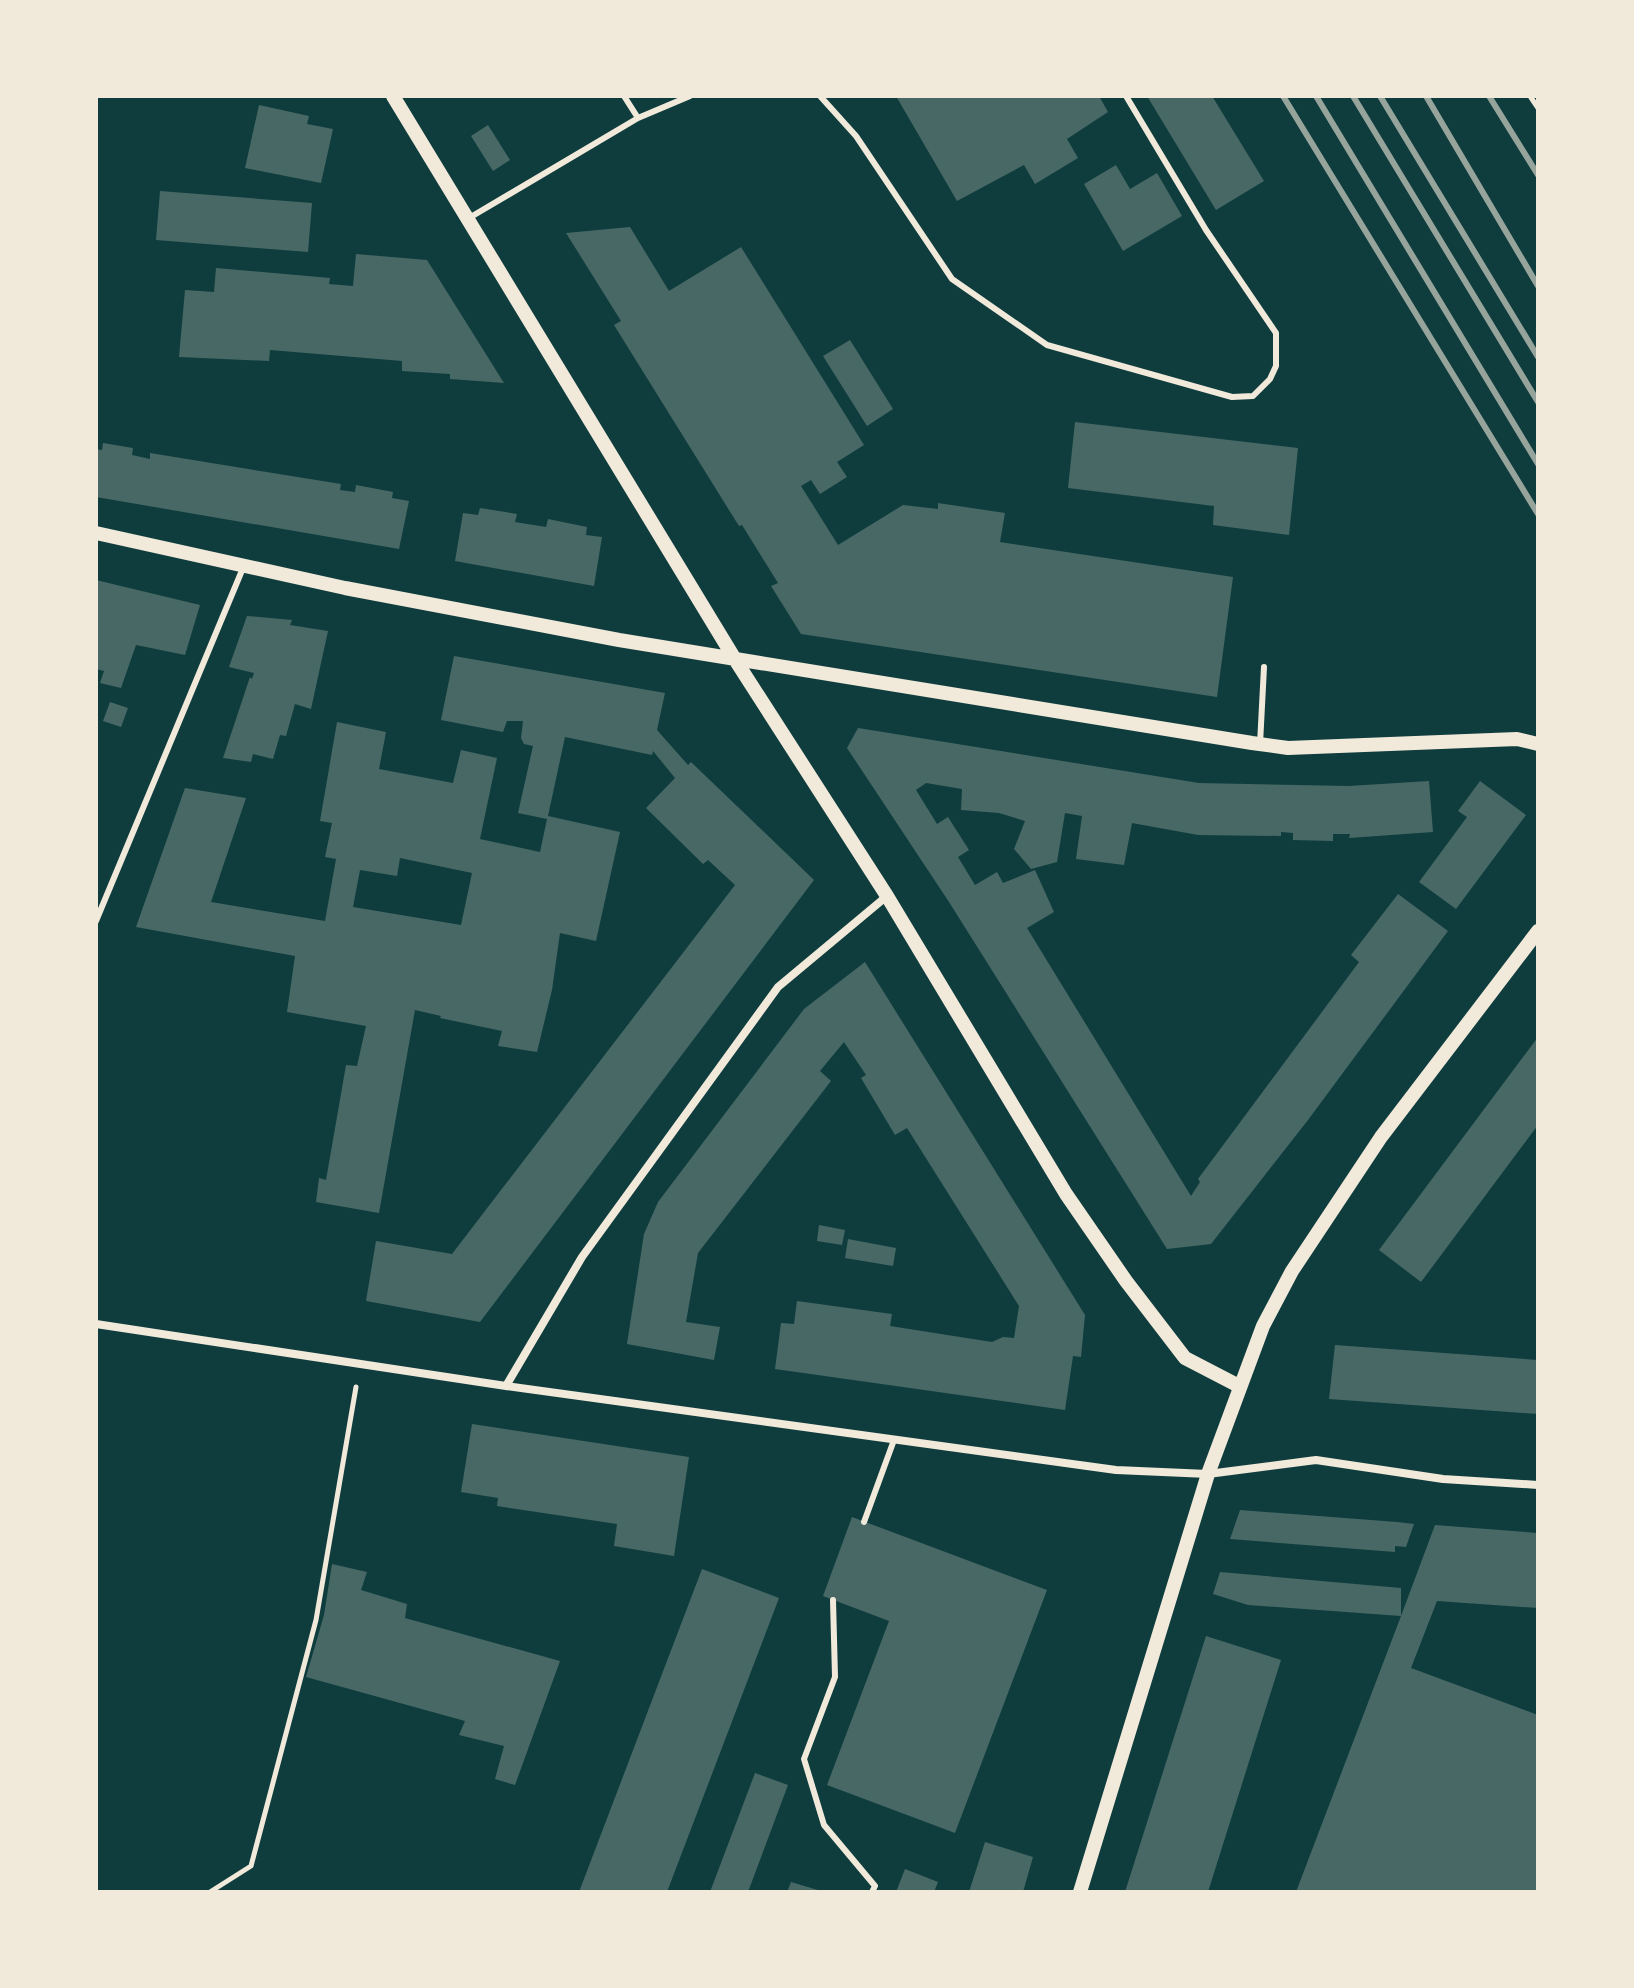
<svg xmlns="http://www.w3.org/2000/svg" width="1634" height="1988" font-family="Quicksand,sans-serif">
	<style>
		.building { fill: #486865; fill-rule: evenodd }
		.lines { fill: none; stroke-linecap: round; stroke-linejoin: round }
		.path { stroke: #f1e9da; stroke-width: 5 }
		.service { stroke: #f1e9da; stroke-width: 6 }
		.minor { stroke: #f1e9da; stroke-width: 8 }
		.tertiary { stroke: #f1e9da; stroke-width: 14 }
		.rail { stroke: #97a49c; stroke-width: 6 }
	</style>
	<rect width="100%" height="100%" fill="#0f3d3e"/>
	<path class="building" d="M896,96H1099L1108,112L1067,139L1078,158L1035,184L1024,165L957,201Z
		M1147,96H1212L1264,181L1216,210Z
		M259,105L309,116L307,124L333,129L321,183L245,168Z
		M488,125L510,160L493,171L471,136Z
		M1116,165L1130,189L1157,173L1182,216L1123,251L1084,184Z
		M160,191L312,203L308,252L156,240Z
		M630,227L669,291L741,247L864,445L837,462L847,477L820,494L811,480L801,486L838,545L903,505L938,509V503L1005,513L1000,542L1233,577L1217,697L801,634L771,586L778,583L742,525L739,526L729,510L614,325L621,321L566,233Z
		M356,254L427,260L504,383L450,379V374L402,371V361L270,350L269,361L179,357L185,290L214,292L216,268L330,278L329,284L353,286Z
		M850,340L893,409L867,426L823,356Z
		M1075,422L1298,448L1289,535L1213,525L1214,506L1068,488Z
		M103,443L133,448L132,455L150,459V453L341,484L340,490L355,492L356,485L393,492L392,498L409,501L399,549L96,497V449L102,450Z
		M480,508L517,514L515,522L546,527L548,519L587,527L586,535L602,537L594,586L455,561L463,513L478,515Z
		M96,580L200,605L185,655L136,645L121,688L100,683L104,671L96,669Z
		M247,616L292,620L290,625L328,631L311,709L295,704L286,736L280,735L273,759L253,754L251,762L223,758L250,677L252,679L254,673L229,667Z
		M454,656L665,693L657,730L688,765L691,762L814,880L480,1322L366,1301L376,1241L452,1254L735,885L708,860L703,864L646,808L675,778L653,751L652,755L565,737L548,816L620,832L596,941L560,933L552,990L537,1052L498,1046L502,1031L440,1018L441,1016L415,1010L379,1213L316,1202L319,1178L326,1180L346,1065L357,1066L366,1026L287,1012L295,956L136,927L185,788L246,798L211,902L325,921L336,859L325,857L332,823L320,821L337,722L386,732L379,769L453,783L461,750L497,758L480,839L540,852L547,819L518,813L533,746L524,744L521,738L523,721H507L503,732L441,720ZM400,858L472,873L461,925L353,907L360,870L397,876Z
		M110,702L128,708L121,727L103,721Z
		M858,728L1199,783L1349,786L1429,781L1433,832L1349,838L1350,834H1333V841L1293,840V833L1281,832V836L1198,835L1132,823L1124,865L1076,859L1082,816L1065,813L1057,862L1031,869L1014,849L1025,821L999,813L961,810L962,789L926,783L916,790L937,824L948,817L969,850L958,857L975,885L997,872L1003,883L1035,870L1054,912L1027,928L1191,1196L1200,1182L1198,1179L1359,962L1351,955L1398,894L1448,931L1308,1120L1211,1244L1167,1249L949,902L847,748Z
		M1480,781L1526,815L1456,909L1419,882L1467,817L1458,811Z
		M865,962L1085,1315L1081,1357L1073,1356L1065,1410L775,1369L781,1323L794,1324L797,1301L892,1314L890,1326L992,1342L1003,1337L1014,1338L1019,1306L907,1128L895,1135L861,1078L866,1075L844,1042L820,1071L831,1081L698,1253L686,1322L720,1327L714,1360L627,1344L644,1234L658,1202L804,1009Z
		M1538,1037V1125L1421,1282L1379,1250Z
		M819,1225L845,1230L842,1245L817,1241Z
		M848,1239L896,1248L893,1266L845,1258Z
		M1335,1345L1538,1360V1414L1329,1399Z
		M472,1424L689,1457L674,1556L614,1546L617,1524L497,1506L498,1498L461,1492Z
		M1240,1510L1397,1522L1414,1524L1406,1547L1395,1546V1552L1230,1539Z
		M852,1517L1047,1590L955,1833L827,1785L889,1621L823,1596Z
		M1435,1525L1538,1533V1608L1437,1601L1411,1668L1538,1715V1892H1296L1401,1616L1248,1605L1213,1594L1220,1572L1401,1588V1616Z
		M332,1564L367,1572L361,1590L407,1604L405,1618L560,1661L515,1785L495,1779L504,1746L459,1735L465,1721L306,1677L324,1615Z
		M702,1569L779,1598L667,1892H579Z
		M1206,1636L1281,1660L1208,1892H1125Z
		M755,1773L788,1785L748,1892H710Z
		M985,1842L1033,1857L1023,1892H969Z
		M905,1869L938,1882L934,1892H896Z
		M791,1882L821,1891L820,1892H787Z"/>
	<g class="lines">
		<path class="path" d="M1530,96L1538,108
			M210,1892L251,1866L316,1620L356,1387"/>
		<path class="service" d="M624,96L638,118
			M820,96L856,136L952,279L1047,345L1232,397L1253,396L1270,379L1276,366V333L1206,230L1126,96
			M469,218L638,118L690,96
			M1260,744L1264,667
			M96,921L243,568
			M864,1522L894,1440
			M833,1600L835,1677L804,1759L824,1825L875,1886L872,1892"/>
		<path class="minor" d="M96,1324L506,1386L1116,1470L1208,1474L1316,1460L1443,1479L1538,1485
			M506,1386L582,1257L778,987L887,896"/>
		<path class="tertiary" d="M393,96L736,661L887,896L1066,1194L1126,1281L1185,1358L1239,1386
			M96,533L345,588L619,640L1252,743L1288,748L1517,739L1538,744
			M1080,1892L1208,1474L1263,1326L1292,1271L1381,1137L1538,931"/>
		<path class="rail" d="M1283,96L1538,514
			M1316,96L1538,464
			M1353,96L1538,402
			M1380,96L1538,357
			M1426,96L1538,286
			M1489,96L1538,175"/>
	</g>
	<rect width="1634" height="1988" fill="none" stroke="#f1e9da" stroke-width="196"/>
</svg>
